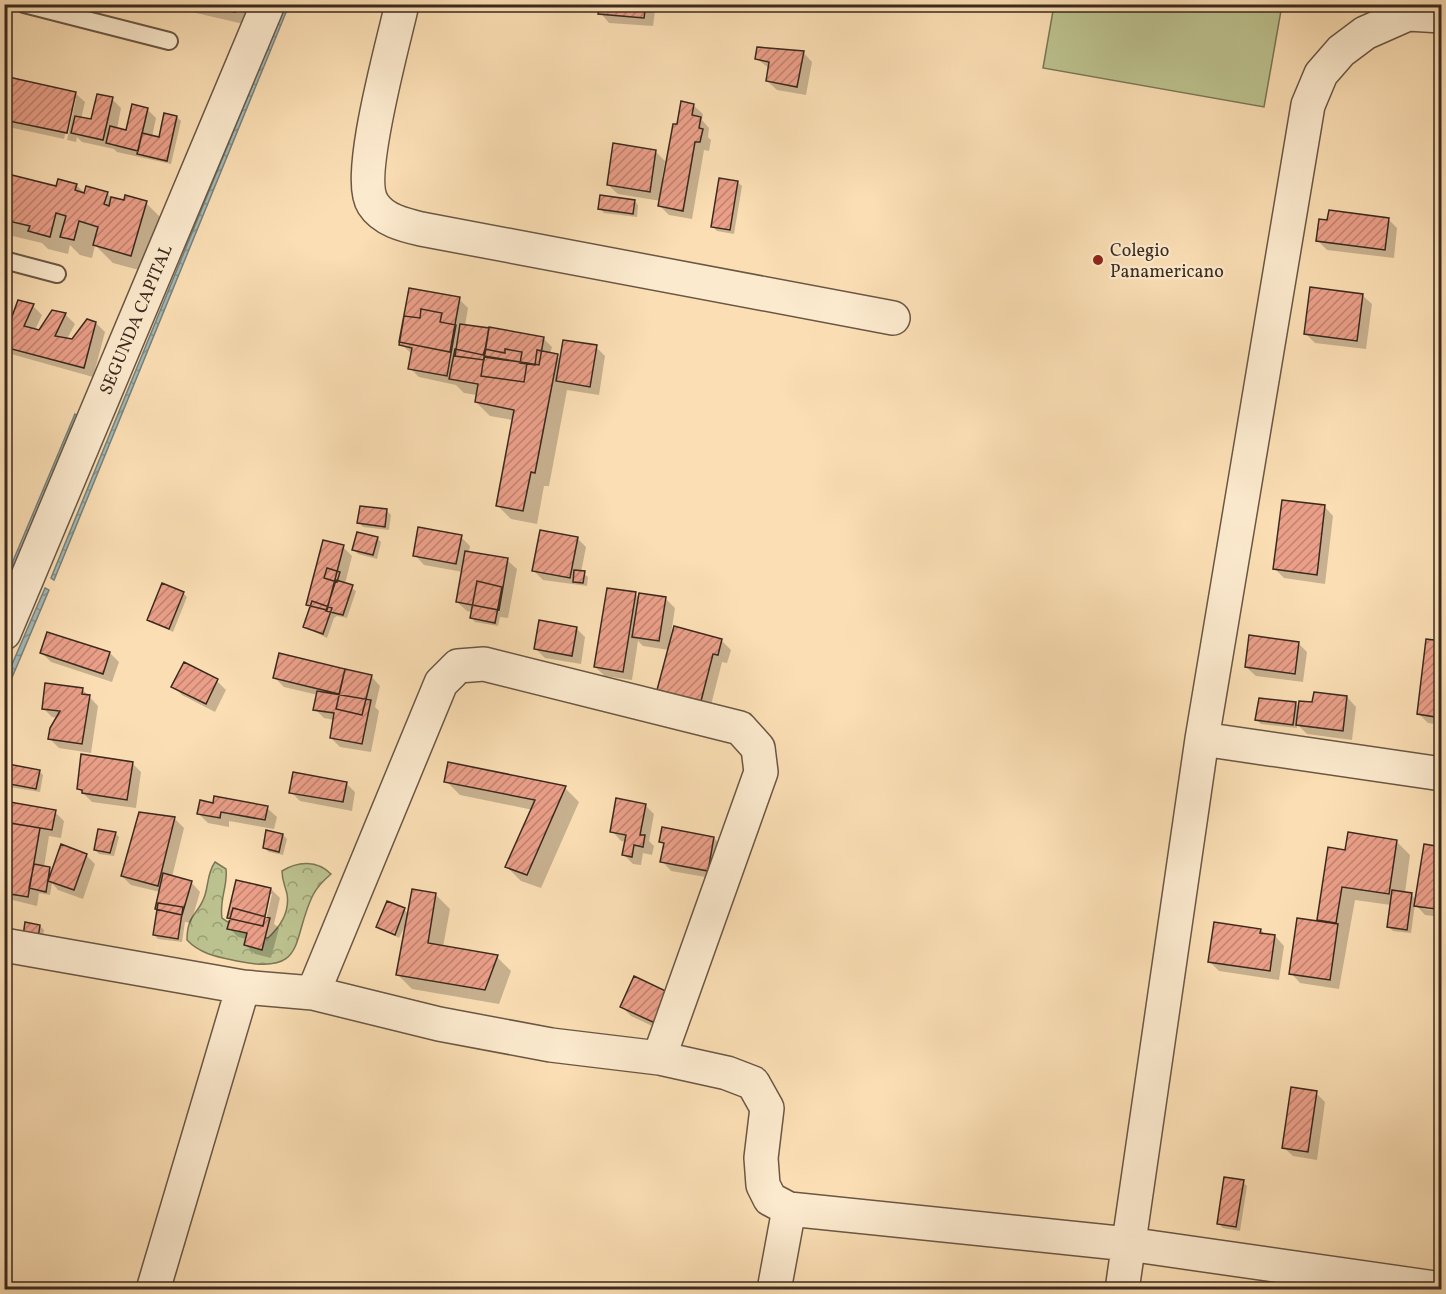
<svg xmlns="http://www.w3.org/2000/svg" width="1446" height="1294" font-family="Vollkorn,serif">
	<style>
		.forest { fill: url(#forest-crowns); stroke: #7b7656; stroke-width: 1.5 }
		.pitch { fill: #bcc28f; stroke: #7b7656; stroke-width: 1.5 }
		.water { fill: url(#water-waves); stroke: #78807a; stroke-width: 1.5 }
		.shadow { fill: #0003; fill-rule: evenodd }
		.building { fill: url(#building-hatch); stroke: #3a2a1e; stroke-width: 1.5 }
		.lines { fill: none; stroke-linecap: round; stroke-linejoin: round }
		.service-casing { stroke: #6a5744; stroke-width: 20 }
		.minor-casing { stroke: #6a5744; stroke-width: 36 }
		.tertiary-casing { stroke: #6a5744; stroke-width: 36 }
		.service { stroke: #fceace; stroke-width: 16 }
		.minor { stroke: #fceace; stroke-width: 33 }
		.tertiary { stroke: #fceace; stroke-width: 33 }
		.poi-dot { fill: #8f2418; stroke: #fceace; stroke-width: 2 }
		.labels { text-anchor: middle; stroke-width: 4.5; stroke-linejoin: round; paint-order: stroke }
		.poi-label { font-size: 18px; fill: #3a2a1e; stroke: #fceace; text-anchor: start }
		.street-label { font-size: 18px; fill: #3a2a1e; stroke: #fceace }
	</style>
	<defs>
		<pattern id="forest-crowns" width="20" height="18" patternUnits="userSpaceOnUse" patternTransform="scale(1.5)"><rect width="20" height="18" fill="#bcc28f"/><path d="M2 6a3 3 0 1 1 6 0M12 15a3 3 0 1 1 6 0" fill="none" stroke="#9a9e74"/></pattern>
		<pattern id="water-waves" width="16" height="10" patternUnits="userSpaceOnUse" patternTransform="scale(1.5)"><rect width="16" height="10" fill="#a2bab7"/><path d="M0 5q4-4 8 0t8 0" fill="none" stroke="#859794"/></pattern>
		<pattern id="building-hatch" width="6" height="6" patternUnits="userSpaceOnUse" patternTransform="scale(1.5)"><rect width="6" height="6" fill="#eb9f89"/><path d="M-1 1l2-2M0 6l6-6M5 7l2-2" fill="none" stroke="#bf826f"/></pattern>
	</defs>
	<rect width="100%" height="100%" fill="#fbdeb4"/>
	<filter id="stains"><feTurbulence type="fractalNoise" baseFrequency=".00333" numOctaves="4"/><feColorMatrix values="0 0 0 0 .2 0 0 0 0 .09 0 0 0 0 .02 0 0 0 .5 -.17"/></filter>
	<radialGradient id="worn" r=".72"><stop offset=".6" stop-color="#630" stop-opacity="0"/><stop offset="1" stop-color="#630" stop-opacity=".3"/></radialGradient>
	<path class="forest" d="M215,862L226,869C228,886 219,900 222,918L243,932L268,938C280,927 290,912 287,894C285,885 282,881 282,871C298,861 317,860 331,874C324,880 317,887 313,895C291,939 308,976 237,961C218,957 200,954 187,940C187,913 199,915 205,895C209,882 207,874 215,862Z"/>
	<path class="pitch" d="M1054,5H1282L1264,107L1043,68Z"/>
	<path class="water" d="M285,5H289L54,580L51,578Z
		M75,414L78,416L5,589V580Z
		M45,588L49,590L5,694L7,676Z"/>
	<path class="shadow" d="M157,4H253L248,25Z
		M593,4H656L653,26L609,23Z
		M803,52L812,62L806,95L777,90L767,81L769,68L757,59Z
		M4,75L75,93L85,102L81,119L92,121L112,99L121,108L117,129L127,132L147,109L156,118L152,137L160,139L177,117L181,121L171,164L117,152L114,149L82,142L77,137L76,142L67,140L76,98H73L64,139L4,126Z
		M693,105L703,114L702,120L709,128L708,137L711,140L709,151L704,150L692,219L669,215L660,206L661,201L618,194L608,185L655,151L665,161L662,178L665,179L678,126Z
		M4,170L11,176L57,188L76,185L86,194L107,193L112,199L146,203L164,221L150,273L113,263L95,245L92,258L80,255L70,245L68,254L48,249L42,243L4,234Z
		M737,182L742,186L734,234L717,231L713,227Z
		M634,201L638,205L637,217L604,213L600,208Z
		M1388,219L1397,228L1394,258L1327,250L1318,241Z
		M1362,295L1372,304L1366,349L1315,343L1306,334Z
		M459,299L468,308L465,326L543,338L552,347L550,354L561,359L596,347L605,356L599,395L567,390L549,486H544L537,524L511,519L497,505L513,420L490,416L476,402L477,395L464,393L456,385L419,377L410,368L412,354L401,344Z
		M19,302L33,306L42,315L35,330L40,331L53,311L66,315L75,324L67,339L73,341L87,321L96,323L105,332L93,377L4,352V322L11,324Z
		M1324,506L1333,516L1325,584L1284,578L1275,569Z
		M387,511L391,515L389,530L363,527L359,522Z
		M461,537L470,546L469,553L507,560L517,569L508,618L500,617L498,626L475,622L471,617L472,612L467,611L457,602L463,572L424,565L415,555Z
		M377,538L381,542L377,559L358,554L354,550Z
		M577,538L586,547L581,572L588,577L587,586L543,580L534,571Z
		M343,547L352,556L345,584L356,591L347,618L337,616L334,618L327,638L305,627L311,608L308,604Z
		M183,593L187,597L173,632L149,619Z
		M635,594L640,598H665L675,608L670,640L672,641L675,628L722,641L731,650L727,663L722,662L710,709L668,699L659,690L669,650L643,646L638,641L632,680L605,676L595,667Z
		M576,628L585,637L581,664L545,658L536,649Z
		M48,633L110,653L119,662L112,682L51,662L42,653Z
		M1442,642V725L1428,723L1419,714Z
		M1298,643L1307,652L1303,682L1256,676L1246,667Z
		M280,655L371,676L380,686L375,707L379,711L371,752L340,747L331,738L334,720L324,718L315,709L318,695L284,687L275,678Z
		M185,664L217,681L226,690L215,712L182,695L173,686Z
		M82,689L98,706L91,753L59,748L50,739L58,718L52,717L43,708Z
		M1347,697L1356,707L1352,740L1307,734L1297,724V728L1261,724L1257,720L1295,703L1300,708Z
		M132,763L141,772L136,808L92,802L78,788Z
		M39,771L43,775L40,792L10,787L6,782Z
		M446,781L565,788L579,802L541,888L521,881L507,867L533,810L460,795Z
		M346,783L355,792L352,811L300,801L291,792Z
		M4,803L55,812L64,821L61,838L49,836L44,867L53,872L86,855L95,864L83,899L58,890L52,883L50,895L39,893L37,906L4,898Z
		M645,805L654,814L649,841L654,846L652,855L643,853L641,865L633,864L624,855L626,842L621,841L612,831Z
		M267,808L277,817L274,829L229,821V827L208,823L199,814Z
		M174,818L184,828L172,877L191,882L200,892L191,923L185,922L182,942L158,939L154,935L160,892L131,885L122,876Z
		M115,833L119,837L114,856L99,854L95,850Z
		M283,835L287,839L283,855L269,852L264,848Z
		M714,838L723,848L717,879L671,871L662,861L665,846L661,842Z
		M1396,841L1410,855L1405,893L1411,894L1424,909L1442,911V917L1425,915L1415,904L1411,933L1393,931L1388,926L1391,905L1355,900L1339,989L1300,983L1291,973L1322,923L1318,920L1347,851Z
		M271,889L280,898L274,924L279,928L271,958L255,954L245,945L247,939L238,937L229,928ZM269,894H272L265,924L262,923Z
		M436,895L450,909L443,947L497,957L511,971L499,1004L412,989L398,975L408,920L399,938L378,927L404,910L409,914Z
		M40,926L44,930L42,942L24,935Z
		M1261,930L1265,935L1275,936L1284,946L1279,980L1219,971L1210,962Z
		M635,978L665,1032L631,1016L622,1007Z
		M1316,1093L1325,1102L1317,1160L1293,1156L1283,1147Z
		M1243,1182L1247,1186L1240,1231L1223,1228L1219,1224Z"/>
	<path class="building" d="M201,4H236L235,12Z
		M600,4H646L644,18L598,14Z
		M757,47L804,51L797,87L766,81L769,62L755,59Z
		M4,76L76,92L67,133L4,120Z
		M97,94L113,97L103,140L71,133L75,116L91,119Z
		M681,101L694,104L692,115L701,117L699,128L703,129L700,142H695L683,211L658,206L673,124H677Z
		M132,104L148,108L138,151L106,143L110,126L126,130Z
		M164,113L177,116L167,161L137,154L142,133L159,137Z
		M613,143L656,150L650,192L607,185Z
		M4,173L56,186L58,179L77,184L75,190L84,193L86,186L108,192L104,204L109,206L111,197L124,200L125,195L147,201L131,256L93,245L98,227L79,221L74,240L60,237L66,216L56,213L50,237L28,231L30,226L4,220Z
		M719,178L738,181L730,230L711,227Z
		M600,195L635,200L633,214L598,209Z
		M1329,210L1389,218L1385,250L1316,241L1319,219L1327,220Z
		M1310,287L1363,294L1357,341L1304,334Z
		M409,288L460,297L450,352L399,342Z
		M18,300L34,304L24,326L39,330L52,310L66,313L55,336L72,339L87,319L96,322L84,368L4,347V321L10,322Z
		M421,309L442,313L440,322L456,325L447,376L408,369L412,348L399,345L404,316L420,318Z
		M460,324L489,328L484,360L455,356Z
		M489,327L544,337L539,365L484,356Z
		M563,340L597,345L590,387L556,381Z
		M455,349L483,355L485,349L505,353V349L522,352L520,363L535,365L537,350L558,354L535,473L531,472L523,511L496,506L514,410L475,402L478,384L449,379Z
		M484,357L527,363L524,382L481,376Z
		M1282,500L1325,505L1317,575L1273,569Z
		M360,506L387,509L385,527L357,523Z
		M418,527L462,535L456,564L413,556Z
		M540,530L578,537L570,578L532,571Z
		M357,532L378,537L373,555L352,550Z
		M323,540L344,545L327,610L306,605Z
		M465,551L508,558L499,610L456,602Z
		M327,568L340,572L337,582L324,578Z
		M574,570L585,571L583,583L573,582Z
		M336,580L353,585L343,615L326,611Z
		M477,581L502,587L495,623L470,618Z
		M162,583L184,592L169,629L147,620Z
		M607,588L636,592L623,672L594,667Z
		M639,593L666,597L659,641L632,637Z
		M312,601L332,608L323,634L303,627Z
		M539,620L577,627L572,656L534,649Z
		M674,626L722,639L718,655L713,654L701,701L657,690Z
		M47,632L110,652L103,674L40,653Z
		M1249,635L1299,642L1295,674L1245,667Z
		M1426,639L1442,641V718L1417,714Z
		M279,653L345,669L339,694L273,678Z
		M184,662L218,679L206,704L171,687Z
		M345,669L372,675L362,715L336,709Z
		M45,683L83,688L82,694L90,695L82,744L48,739L50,728L60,711L42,709Z
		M317,691L371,700L362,744L330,738L334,713L313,710Z
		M1314,692L1347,696L1343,731L1296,725L1299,701L1312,702Z
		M1259,698L1296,702L1293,725L1255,720Z
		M81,754L133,762L127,800L82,793V790L77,789Z
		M448,762L566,786L527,875L505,867L535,800L444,782Z
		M8,764L40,770L36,789L4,783Z
		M293,772L347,782L343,802L289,793Z
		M214,796L268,806L265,820L221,812L220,818L197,814L200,800L213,803Z
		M616,798L646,804L640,835H645L643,847L634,845L632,857L622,855L626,835L610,832Z
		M4,801L56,810L52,830L4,822Z
		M139,812L175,817L158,886L121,876Z
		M4,822L40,828L28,897L4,893Z
		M662,827L714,837L708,871L660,862L664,843L659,842Z
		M98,829L116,832L110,853L94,850Z
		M266,830L283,834L279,852L263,848Z
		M1348,832L1397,840L1389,894L1342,887L1336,923L1317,920L1328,847L1345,850Z
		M61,844L87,854L74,890L48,881Z
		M1424,844L1442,847V910L1414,906Z
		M34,864L50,867L46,892L29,888Z
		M163,873L192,881L182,915L155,909Z
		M236,880L271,888L263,926L227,918Z
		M412,889L436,893L428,943L498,955L485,990L396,975Z
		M1392,890L1412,893L1407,930L1387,927Z
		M387,901L405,908L395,935L376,927Z
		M158,903L183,907L178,939L153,935Z
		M233,908L270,918L262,950L244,945L247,933L227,929Z
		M1297,918L1338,924L1330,980L1289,974Z
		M25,922L40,925L38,938L23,936Z
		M1214,922L1261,929L1260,933L1275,935L1270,971L1208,962Z
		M634,976L670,993L655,1023L620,1007Z
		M1291,1087L1317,1091L1308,1152L1282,1148Z
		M1224,1177L1244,1180L1236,1227L1217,1224Z"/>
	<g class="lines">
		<g class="service-casing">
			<path id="service" d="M24,4L169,41
				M4,260L57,274"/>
		</g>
		<g class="minor-casing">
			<path id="minor" d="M402,4C394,41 355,177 373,204C383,220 404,225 421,229L893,318
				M1202,739L1442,774
				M4,945L243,987L313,993L439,1024L551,1045L659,1058L727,1073L753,1083L767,1108L761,1158L763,1185L770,1199L789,1209L1128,1244L1442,1289
				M313,993L441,683L458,666L484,664L740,728L758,748L761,772L659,1058
				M153,1290L243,987
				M774,1290L789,1209
				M1122,1290L1202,739L1308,105L1321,74L1341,51L1365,33L1408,14L1442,16"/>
		</g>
		<g class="tertiary-casing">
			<g id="tertiary">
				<path id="s1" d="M4,633L268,4"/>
			</g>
		</g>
		<use href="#service" class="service"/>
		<use href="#minor" class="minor"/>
		<use href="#tertiary" class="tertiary"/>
	</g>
	<circle class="poi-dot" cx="1098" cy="260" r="6"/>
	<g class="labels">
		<g class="poi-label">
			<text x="1110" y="256">Colegio<tspan x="1110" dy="21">Panamericano</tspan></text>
		</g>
		<g class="street-label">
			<text dy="6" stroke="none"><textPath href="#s1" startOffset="340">SEGUNDA CAPITAL</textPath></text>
		</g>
	</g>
	<rect width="1446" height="1294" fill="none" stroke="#fbdeb4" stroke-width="24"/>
	<rect x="6" y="6" width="1434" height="1282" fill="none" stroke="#3a2a1e" stroke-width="3"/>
	<rect x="12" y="12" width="1422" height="1270" fill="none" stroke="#3a2a1e" stroke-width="1.5"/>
	<rect width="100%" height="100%" filter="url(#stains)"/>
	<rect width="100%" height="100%" fill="url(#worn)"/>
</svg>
